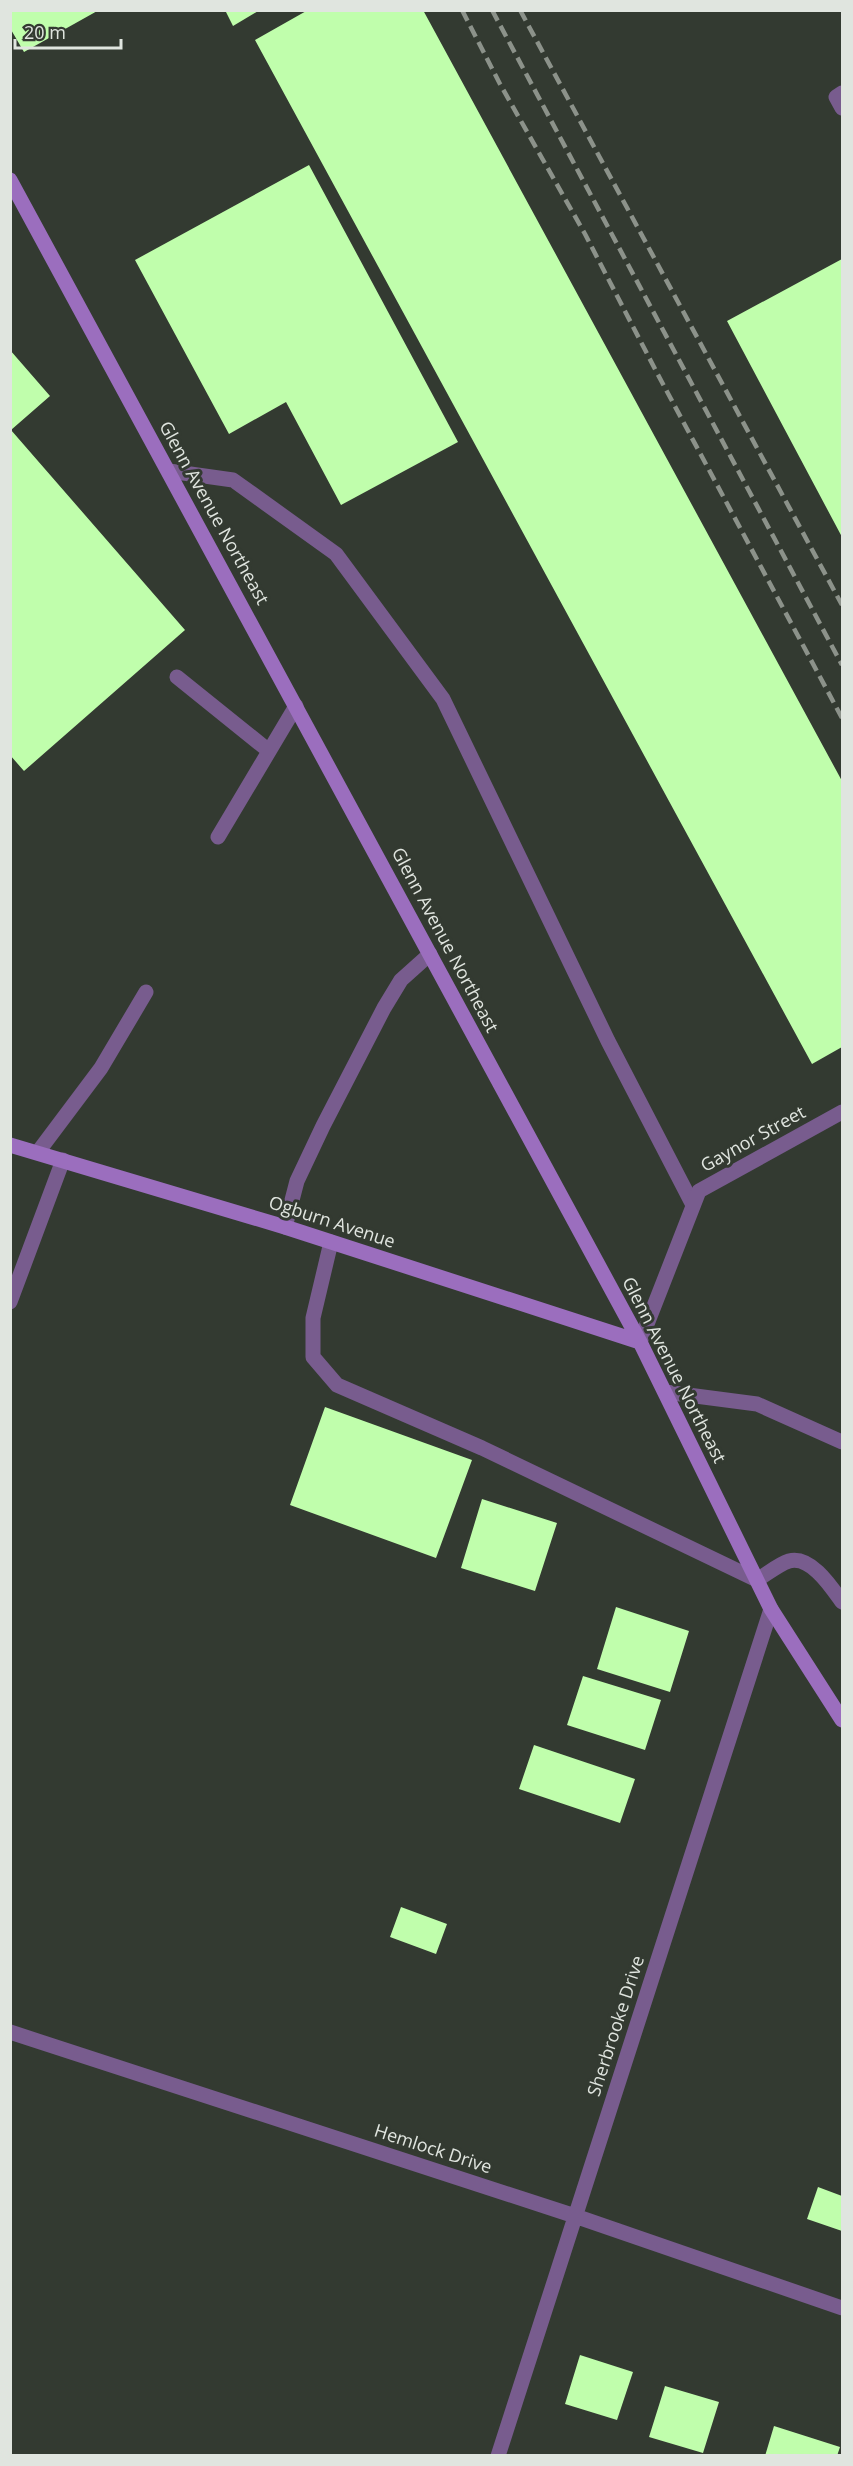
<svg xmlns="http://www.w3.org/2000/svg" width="853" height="2466" font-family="'Open Sans',sans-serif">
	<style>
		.building { fill: #c0feac }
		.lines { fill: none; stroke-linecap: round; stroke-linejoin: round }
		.lane { stroke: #785c8e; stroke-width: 15 }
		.street { stroke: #785c8e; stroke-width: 15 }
		.secondary { stroke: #9b6ebe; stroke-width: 15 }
		.rail { stroke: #8c928a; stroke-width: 4.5; stroke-dasharray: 12 6; stroke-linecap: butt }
		.labels { text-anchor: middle; stroke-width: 6; stroke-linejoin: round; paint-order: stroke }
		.street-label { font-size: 18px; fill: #e0e5df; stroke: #333a31 }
	</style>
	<rect width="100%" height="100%" fill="#333a31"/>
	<path class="building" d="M10,10H99L24,52L10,28Z
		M225,10H260L233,26Z
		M308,10H423L842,781V1047L812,1064L255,40Z
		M309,165L458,442L341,505L286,402L229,434L135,260Z
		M842,259V537L727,321Z
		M10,350L50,396L11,430L185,630L24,771L10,755Z
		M325,1407L472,1460L436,1558L290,1505Z
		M482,1499L557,1523L535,1591L461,1568Z
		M616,1607L689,1631L670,1692L597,1669Z
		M583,1676L661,1700L645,1750L567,1725Z
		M534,1745L635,1779L620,1823L519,1789Z
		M401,1907L447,1924L436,1954L390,1937Z
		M818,2187L842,2196V2231L807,2219Z
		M580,2355L633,2372L617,2420L565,2404Z
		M665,2386L719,2402L703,2453L649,2437Z
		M774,2426L840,2447L837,2456H765Z"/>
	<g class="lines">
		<path class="lane" d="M842,93L836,97L842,108
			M169,471L233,480L336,554L443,699L608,1041L693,1205
			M177,677L269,751
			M218,837L296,706
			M38,1152L101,1068L146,992
			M285,1227L297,1181L323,1126L384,1008L401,980L430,954
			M331,1242L313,1318V1357L337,1385L482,1448L757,1580C767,1574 779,1564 789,1561C811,1555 832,1588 842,1602
			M665,1392L757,1404L842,1442"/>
		<path class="street" d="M10,1302L63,1160
			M640,1342L699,1191L842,1112
			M10,2032L575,2216L842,2308
			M498,2456L771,1609"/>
		<path class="secondary" d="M10,180L640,1342L771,1609L842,1720
			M10,1145L285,1227L640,1342"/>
		<path class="rail" d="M462,10L500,84L585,234L656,371L842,718
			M492,10L842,665
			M520,10L842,605"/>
	</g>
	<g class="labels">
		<g class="street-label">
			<text transform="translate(214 513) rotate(61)" y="6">Glenn Avenue Northeast</text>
			<text transform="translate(445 940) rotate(62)" y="6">Glenn Avenue Northeast</text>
			<text transform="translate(753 1139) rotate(-29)" y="6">Gaynor Street</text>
			<text transform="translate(332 1222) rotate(18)" y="6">Ogburn Avenue</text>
			<text transform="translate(674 1370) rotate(63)" y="6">Glenn Avenue Northeast</text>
			<text transform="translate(616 2026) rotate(-72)" y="6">Sherbrooke Drive</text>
			<text transform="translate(433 2149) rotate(18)" y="6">Hemlock Drive</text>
		</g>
	</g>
	<rect width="853" height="2466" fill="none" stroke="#e0e5df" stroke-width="24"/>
	<path d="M15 39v9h106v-9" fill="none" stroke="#e0e5df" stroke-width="3"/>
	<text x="24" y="39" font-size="18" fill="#e0e5df" stroke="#333a31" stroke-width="4.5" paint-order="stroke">20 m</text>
</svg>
